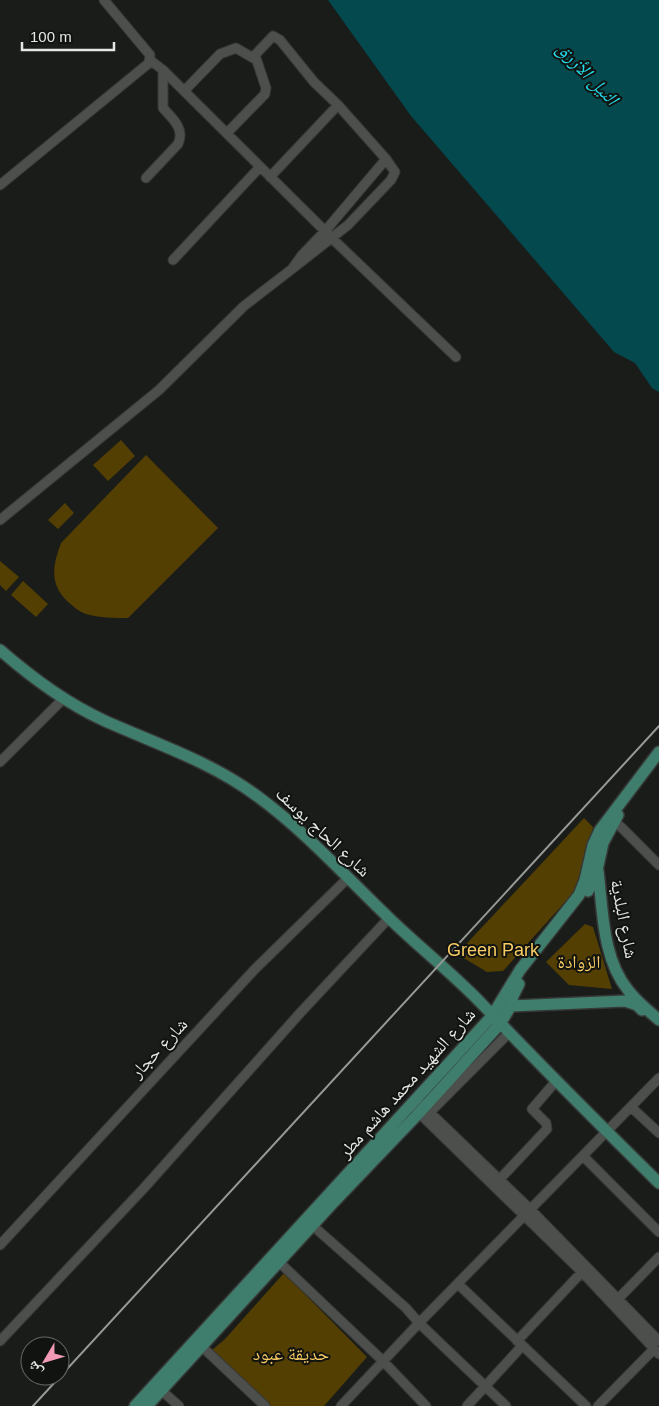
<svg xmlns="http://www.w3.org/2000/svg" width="659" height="1406" font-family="Arial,'Noto Naskh Arabic',sans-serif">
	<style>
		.green { fill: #543f02 }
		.water { fill: #03494e }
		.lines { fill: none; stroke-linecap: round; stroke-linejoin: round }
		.minor-casing { stroke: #363836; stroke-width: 11 }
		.major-casing { stroke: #363836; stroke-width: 14 }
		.minor { stroke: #4d4f4d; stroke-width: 9 }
		.major { stroke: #3f7d6d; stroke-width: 11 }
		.rail { stroke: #979997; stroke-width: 2 }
		.labels { text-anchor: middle; stroke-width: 4; stroke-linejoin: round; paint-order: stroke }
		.street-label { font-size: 18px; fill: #e5e7e5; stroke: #111311 }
		.park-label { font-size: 18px; fill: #f8cc62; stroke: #111311 }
		.water-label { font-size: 19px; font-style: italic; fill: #22d9e6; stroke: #111311 }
	</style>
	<rect width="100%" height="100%" fill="#1a1c1a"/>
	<path class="green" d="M121,440L135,456L108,481L93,465Z
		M146,455L218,528L128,618C115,618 99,618 86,614C79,612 73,606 67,601C49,583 53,565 61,543Z
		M65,503L74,513L58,529L48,520Z
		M0,561L19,577L6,591L0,585Z
		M23,581L48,604L36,617L11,595Z
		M584,818L593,827L590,844L574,892L503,971L487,972L457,954Z
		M585,924L593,927L612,989L569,985L546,962Z
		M284,1273L367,1357L324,1406H271L212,1350L225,1339Z"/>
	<path class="water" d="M328,0H659V392L652,388L635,363L614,352L411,116Z"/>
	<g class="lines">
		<g class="minor-casing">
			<path id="minor" d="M150,60L163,70L340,246L456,357
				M184,91L220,54L236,48L255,59
				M227,133L265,94L266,88L255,55L273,36L280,40L314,82L338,105L386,159
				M386,159L395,172L391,180L348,225L292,269L302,255L326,230Z
				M270,177L338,105
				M146,178L178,144C185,129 173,119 163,108V70
				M0,185L149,63L150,55L104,0
				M173,260L260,167
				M0,520L159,390L244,306L292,269
				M0,762L64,698
				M614,822L621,827L659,865
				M420,1103L530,1209L659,1341
				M631,1107L659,1133
				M415,1109L582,1272L659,1354
				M430,1112L509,1033
				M583,1156L659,1232
				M499,1180L547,1129L546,1123L532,1109L556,1081
				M312,1225L406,1308L419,1323L506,1406
				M0,1245L255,969L348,878
				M279,1262L383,1361L426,1406
				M458,1284L586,1406
				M617,1300L659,1257
				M0,1341L144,1188L301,1012L389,918
				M517,1341L582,1272
				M197,1342L265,1406
				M161,1390L179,1406
				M341,1406L419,1323L659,1078
				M467,1406L522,1346
				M598,1406L654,1349"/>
		</g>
		<g class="major-casing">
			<path id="major" d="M0,650C31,677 66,703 103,720C156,744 210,761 257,796C305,831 346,877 389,918C419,947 452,973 481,1003C539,1064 599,1124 659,1183
				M598,871C603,910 602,958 628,990C637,1002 649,1011 659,1020
				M588,891L596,875L603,843L618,815
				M511,1006L625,1001L637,1005L642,1010
				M135,1406L492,1016L520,970L579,895L585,880L593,845L600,830L659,752
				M147,1406L331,1205L419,1113L500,1024L511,1006L513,996L519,984"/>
		</g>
		<use href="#minor" class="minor"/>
		<use href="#major" class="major"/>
		<path class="rail" d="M33,1406L659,726"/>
	</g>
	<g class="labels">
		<g class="street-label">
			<text transform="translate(323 832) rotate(43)" y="6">شارع الحاج يوسف</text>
			<text transform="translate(624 919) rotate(79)" y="6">شارع البلدية</text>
			<text transform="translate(159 1048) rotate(-47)" y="6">شارع حجار</text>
			<text transform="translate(407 1083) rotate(-48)" y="6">شارع الشهيد محمد هاشم مطر</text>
		</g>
		<g class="park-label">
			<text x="493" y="956">Green Park</text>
			<text x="579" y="968">الزوادة</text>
			<text x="291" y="1360">حديقة عبود</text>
		</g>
		<g class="water-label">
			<text transform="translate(588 73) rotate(46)" y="7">النيل الأزرق</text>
		</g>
	</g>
	<g transform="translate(45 1361) rotate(232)"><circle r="24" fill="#111311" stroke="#666866"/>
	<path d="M0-4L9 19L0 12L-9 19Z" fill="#f09ab5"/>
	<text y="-8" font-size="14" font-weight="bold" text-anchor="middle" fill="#e5e7e5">ش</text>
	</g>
	<path d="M22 42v8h92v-8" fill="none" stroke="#e5e7e5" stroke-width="2.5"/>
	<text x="30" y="42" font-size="15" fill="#e5e7e5" stroke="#111311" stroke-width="4" paint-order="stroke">100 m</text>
</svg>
